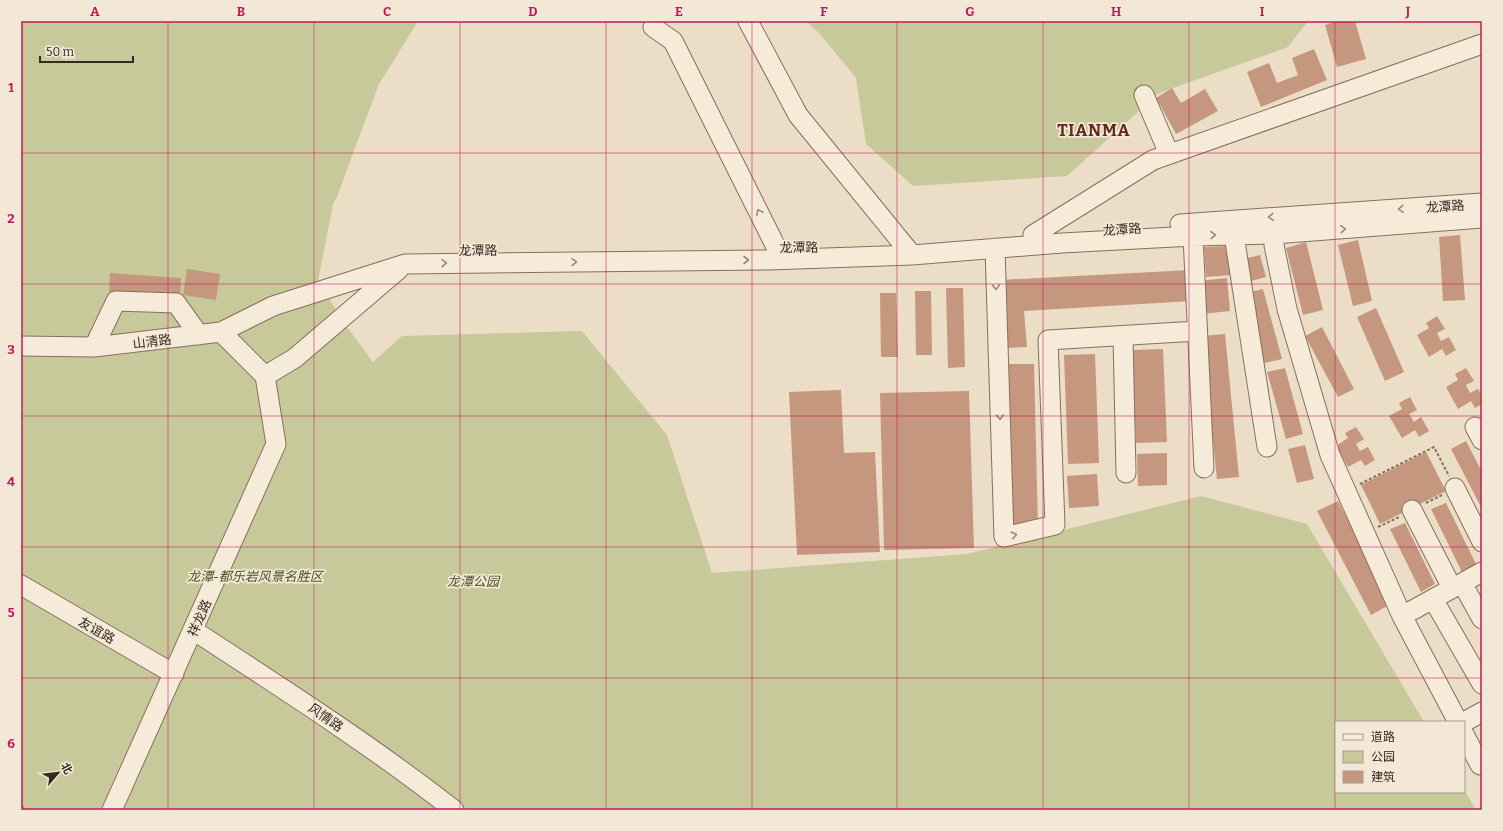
<svg xmlns="http://www.w3.org/2000/svg" width="1503" height="831" font-family="Bitter,'Noto Sans SC',serif">
	<style>
		.green { fill: #c7c99b }
		.building { fill: #c6977f }
		.lines { fill: none; stroke-linecap: round; stroke-linejoin: round }
		.minor-casing { stroke: #856f5d; stroke-width: 21 }
		.path { stroke: #856f5d; stroke-width: 2; stroke-dasharray: 3 2; stroke-linecap: butt }
		.minor { stroke: #f6ebd9; stroke-width: 19 }
		.oneway { stroke: #968a7c }
		.grid { fill: none; stroke: #c2185b; stroke-width: 1; stroke-opacity: 0.55 }
		.labels { text-anchor: middle; stroke-width: 3.5; stroke-linejoin: round; paint-order: stroke }
		.street-label { font-size: 13px; fill: #362920; stroke: #f3e8d5 }
		.park-label { font-size: 13px; font-style: italic; fill: #4a5128; stroke: #f3e8d5 }
		.district-label { font-size: 17px; font-weight: bold; letter-spacing: 1px; fill: #602a22; stroke: #f3e8d5 }
		.neatline { fill: none; stroke: #c2185b; stroke-width: 1.5 }
		.grid-label { font-size: 13px; text-anchor: middle; font-weight: bold; fill: #c2185b }
	</style>
	<rect width="100%" height="100%" fill="#ebddc6"/>
	<path class="green" d="M21,21H418L378,86L337,197L333,204L318,281L347,327L373,362L402,336L582,331L667,435L712,573L967,554L1201,496L1307,524L1424,722H1336V792H1464V790L1476,810H21Z
		M806,21H1308L1288,47L1159,93L1067,176L913,186L866,144L856,78L819,33Z"/>
	<path class="building" d="M1337,21H1355L1366,59L1337,67L1325,25Z
		M1314,49L1327,80L1261,107L1247,72L1269,63L1277,83L1298,75L1292,58Z
		M1172,88L1181,103L1205,89L1218,111L1176,134L1156,98Z
		M1460,235L1465,300L1443,301L1439,237Z
		M1358,240L1372,301L1353,306L1338,245Z
		M1306,242L1323,310L1303,315L1286,248Z
		M1230,246L1231,275L1206,277L1204,247Z
		M1260,255L1266,277L1244,283L1239,260Z
		M187,269L220,274L216,300L183,295Z
		M1190,270L1192,301L1024,311L1027,347L1004,348L1000,280Z
		M110,273L181,278L180,297L109,293Z
		M1227,278L1230,311L1201,314L1198,281Z
		M946,288H963L965,367L948,368Z
		M1263,289L1282,359L1264,363L1246,293Z
		M915,291H931L932,355H916Z
		M880,293H896L898,357H881Z
		M1376,308L1404,372L1385,381L1357,317Z
		M1437,316L1445,329L1437,333L1441,341L1449,337L1456,350L1446,356L1442,349L1429,357L1417,335L1429,328L1426,323Z
		M1322,327L1354,389L1338,397L1305,336Z
		M1225,334L1239,477L1217,479L1202,336Z
		M1163,349L1167,442L1136,443L1132,350Z
		M1095,354L1099,463L1068,464L1064,355Z
		M1003,364H1034L1038,528H1007Z
		M1285,368L1303,434L1286,439L1267,372Z
		M1466,368L1474,381L1466,385L1470,393L1478,389L1482,396V404L1475,408L1471,401L1458,409L1446,387L1458,380L1455,374Z
		M841,390L844,453L875,452L880,552L797,555L789,392Z
		M969,391L974,548L884,550L880,393Z
		M1410,397L1417,410L1409,414L1414,422L1421,417L1429,431L1419,437L1415,430L1402,438L1389,416L1402,409L1399,403Z
		M1356,427L1364,439L1356,444L1360,451L1368,447L1375,460L1365,466L1361,460L1348,467L1336,446L1348,438L1345,433Z
		M1466,441L1482,472V509L1451,449Z
		M1305,445L1314,479L1297,483L1288,449Z
		M1426,452L1446,491L1380,524L1361,485Z
		M1167,453V485L1138,486L1137,454Z
		M1097,474L1099,506L1069,508L1067,476Z
		M1338,501L1391,604L1371,615L1317,511Z
		M1446,503L1476,564L1462,572L1431,509Z
		M1405,523L1435,584L1421,592L1390,529Z"/>
	<g class="lines">
		<g class="minor-casing">
			<path id="minor" d="M748,21L798,115L912,255
				M653,27L673,41L782,259
				M1144,95L1169,154
				M1180,224L1482,203
				M1274,234V245L1287,309L1330,455L1402,616L1458,722
				M1033,235L1153,160L1482,44
				M1234,235L1267,447
				M1193,236L1204,468
				M995,248L1004,537L1055,525L1048,340L1197,331
				M221,332L265,376
				M1123,336L1126,473
				M21,346L94,347L221,332L273,306L405,264L769,260L912,255L1062,243L1193,236L1274,234L1482,218
				M94,347L116,301L176,303L199,335
				M265,376L295,358L399,269
				M1475,427L1482,440
				M1455,488L1482,542
				M1412,510L1452,588
				M1462,583L1482,619
				M21,585L174,674
				M1433,599L1482,684
				M1402,616L1482,572
				M193,630C282,688 371,745 454,810
				M1464,722L1482,712
				M1464,734L1480,765
				M112,810L276,444L265,376"/>
		</g>
		<path class="path" d="M1360,484L1434,447L1449,476
			M1426,503L1442,495
			M1378,527L1399,517
			M21,806L27,810"/>
		<use href="#minor" class="minor"/>
	</g>
	<defs><path id="oneway-chevron" d="M-2-3.5L2.5 0L-2 3.5" fill="none" stroke-width="1.6" stroke-linecap="round" stroke-linejoin="round"/></defs>
	<g class="oneway">
		<use href="#oneway-chevron" transform="translate(1401 209) rotate(176)"/>
		<use href="#oneway-chevron" transform="translate(759 212) rotate(-117)"/>
		<use href="#oneway-chevron" transform="translate(1271 217) rotate(176)"/>
		<use href="#oneway-chevron" transform="translate(1343 229) rotate(-4)"/>
		<use href="#oneway-chevron" transform="translate(1213 235) rotate(-2)"/>
		<use href="#oneway-chevron" transform="translate(746 260)"/>
		<use href="#oneway-chevron" transform="translate(574 262) rotate(-1)"/>
		<use href="#oneway-chevron" transform="translate(444 263) rotate(-1)"/>
		<use href="#oneway-chevron" transform="translate(996 287) rotate(88)"/>
		<use href="#oneway-chevron" transform="translate(1000 417) rotate(88)"/>
		<use href="#oneway-chevron" transform="translate(1014 535) rotate(-13)"/>
	</g>
	<path class="grid" d="M168,21V810M314,21V810M460,21V810M606,21V810M752,21V810M897,21V810M1043,21V810M1189,21V810M1335,21V810M21,153H1482M21,284H1482M21,416H1482M21,547H1482M21,678H1482"/>
	<g class="labels">
		<g class="street-label">
			<text transform="translate(1445 206) rotate(-4)" y="5">龙潭路</text>
			<text transform="translate(1122 229) rotate(-4)" y="5">龙潭路</text>
			<text transform="translate(799 247) rotate(-1)" y="5">龙潭路</text>
			<text transform="translate(478 250) rotate(-1)" y="5">龙潭路</text>
			<text transform="translate(152 341) rotate(-7)" y="5">山清路</text>
			<text transform="translate(199 618) rotate(-66)" y="5">祥龙路</text>
			<text transform="translate(97 630) rotate(30)" y="5">友谊路</text>
			<text transform="translate(326 717) rotate(35)" y="5">风情路</text>
		</g>
		<g class="park-label">
			<text x="255" y="581">龙潭-都乐岩风景名胜区</text>
			<text x="473" y="586">龙潭公园</text>
		</g>
		<g class="district-label">
			<text x="1094" y="136">TIANMA</text>
		</g>
	</g>
	<rect width="1503" height="831" fill="none" stroke="#f3e8d5" stroke-width="44"/>
	<rect x="1335" y="721" width="130" height="72" fill="#f3e8d5" stroke="#a79c8d"/>
	<rect x="1343" y="734" width="20" height="6" fill="#f6ebd9" stroke="#a79c8d"/>
	<text x="1371" y="741" font-size="12" fill="#362920">道路</text>
	<rect x="1343" y="751" width="20" height="12" fill="#c7c99b" stroke="#a79c8d"/>
	<text x="1371" y="761" font-size="12" fill="#362920">公园</text>
	<rect x="1343" y="771" width="20" height="12" fill="#c6977f" stroke="#a79c8d"/>
	<text x="1371" y="781" font-size="12" fill="#362920">建筑</text>
	<g transform="translate(58 773) rotate(62)" stroke="#f3e8d5" stroke-width="3" paint-order="stroke">
	<path d="M0-3L7 15L0 10L-7 15Z" fill="#362920"/>
	<text y="-6" font-size="11" font-weight="bold" text-anchor="middle" fill="#362920">北</text>
	</g>
	<path d="M40 56v6h93v-6" fill="none" stroke="#362920" stroke-width="2"/>
	<text x="46" y="56" font-size="12" fill="#362920" stroke="#f3e8d5" stroke-width="3" paint-order="stroke">50 m</text>
	<rect x="22" y="22" width="1459" height="787" class="neatline"/>
	<g class="grid-label">
		<text x="95" y="16">A</text>
		<text x="241" y="16">B</text>
		<text x="387" y="16">C</text>
		<text x="533" y="16">D</text>
		<text x="679" y="16">E</text>
		<text x="824" y="16">F</text>
		<text x="970" y="16">G</text>
		<text x="1116" y="16">H</text>
		<text x="1262" y="16">I</text>
		<text x="1408" y="16">J</text>
		<text x="11" y="92">1</text>
		<text x="11" y="223">2</text>
		<text x="11" y="354">3</text>
		<text x="11" y="486">4</text>
		<text x="11" y="617">5</text>
		<text x="11" y="748">6</text>
	</g>
</svg>
